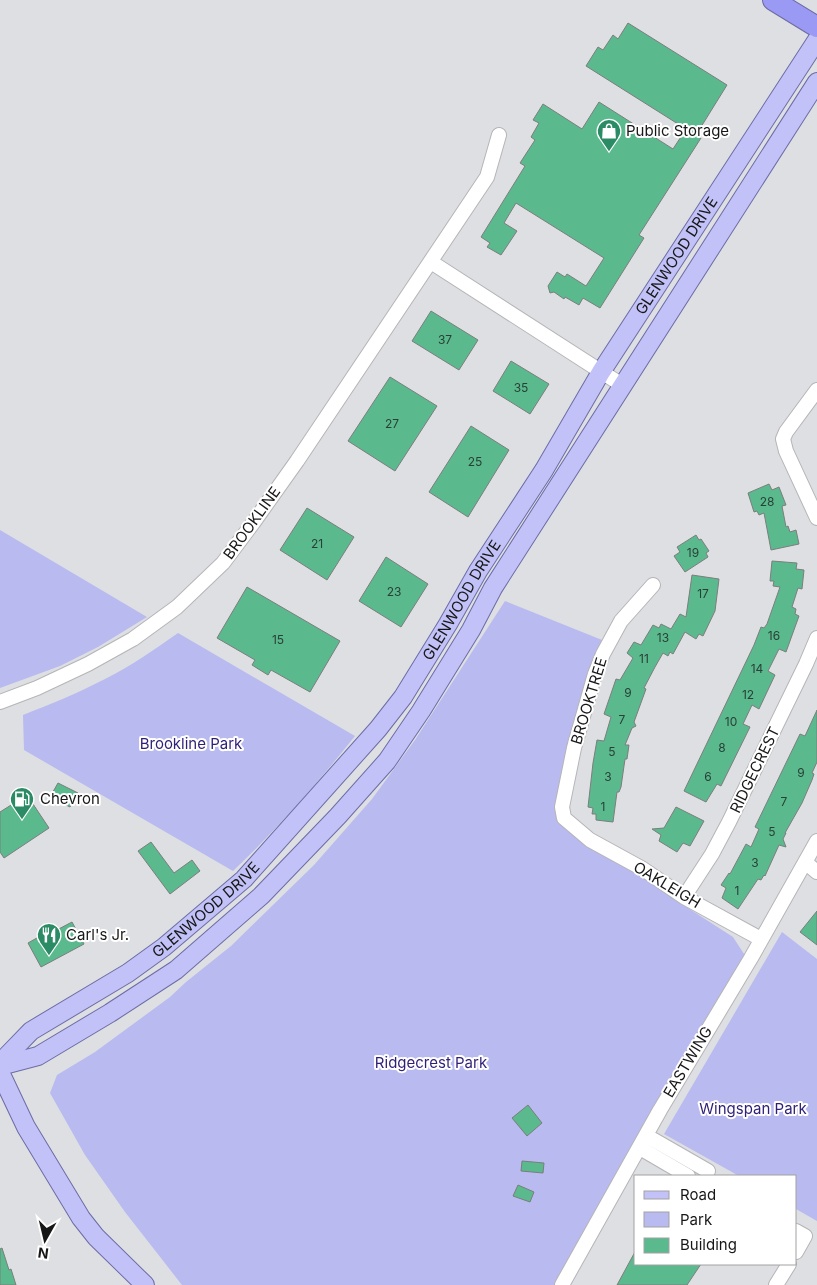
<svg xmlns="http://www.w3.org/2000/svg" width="817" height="1285" font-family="Inter,sans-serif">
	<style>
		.green { fill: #b8baf0 }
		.building { fill: #5bb98e; stroke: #7b7e7d }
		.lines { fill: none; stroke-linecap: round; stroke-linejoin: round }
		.minor-casing { stroke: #b5b5b8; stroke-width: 16 }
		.major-casing { stroke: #6c6ca6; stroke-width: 20 }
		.highway-casing { stroke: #6c6ca6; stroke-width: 22 }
		.minor { stroke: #fff; stroke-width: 14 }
		.major { stroke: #c2c2f8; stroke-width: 18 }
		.highway { stroke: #9a99f3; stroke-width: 20 }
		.labels { text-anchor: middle; stroke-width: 4; stroke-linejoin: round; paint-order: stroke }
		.number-label { font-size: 12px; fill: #284036 }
		.poi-label { font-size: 15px; fill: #171718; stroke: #fff; text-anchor: start }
		.street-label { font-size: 15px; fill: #171718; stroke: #fff }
		.park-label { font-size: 15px; fill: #2f1f77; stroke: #fff }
	</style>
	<rect width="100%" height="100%" fill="#dedfe2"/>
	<path class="green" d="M0,530L147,617L98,647L60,666L0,688Z
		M505,601L612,644L590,700L569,791L567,827L577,839L595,845L654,880L677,901L733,937L746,957L558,1285H182L125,1212L85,1155L50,1093L57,1075L95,1052L170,997L186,982L231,946L314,865L372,799L415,740Z
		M178,633L355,736C317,784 277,829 233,871L24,750L23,715C51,704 78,693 105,679C131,666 154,650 178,633Z
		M782,932L817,959V1221L796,1209V1176H739L664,1134Z"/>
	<path class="building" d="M628,23L727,85L696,135L701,138L639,235L644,238L600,308L583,298L579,305L565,297L564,299L554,292L550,293L548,286L557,272L565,277L567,274L586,286L604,258L516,203L504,223L517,231L501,255L487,247L490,243L481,237L525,166L520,163L535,140L531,137L539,123L533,120L543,104L582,129L599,102L673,149L686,129L586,66L598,47L603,50L613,35L618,39Z
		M431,311L478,340L459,370L412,341Z
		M511,361L549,384L530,414L493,391Z
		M390,377L437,406L395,471L348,441Z
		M471,426L509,450L468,517L429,492Z
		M769,484L772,490L779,487L786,505L782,506L786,527L788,526L790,532L796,530L799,544L771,550L764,513L759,515L757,511L754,512L748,493Z
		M307,508L354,537L327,580L280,550Z
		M696,535L699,540L701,539L709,551L706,553L708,557L685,572L674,556L680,552L677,547Z
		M386,557L428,584L401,627L359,601Z
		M772,561L797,563L796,569L804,570L802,589L798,588L792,607L796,609L795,614L799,616L786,652L779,649L768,671L775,675L759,709L752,705L743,724L750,727L721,786L717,784L706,802L684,791L754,645L761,627L764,628L767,624L780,587L773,586L774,581H770Z
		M692,575L719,579L715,611L703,636L699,634L696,639L685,632L673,654L670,652L668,656L663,653L655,667L644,688L646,689L634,722L636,726L632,728L625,745H629L627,759H625L621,787L619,792H617L613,822L596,820V814H592L593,808L588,807L593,763L597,740L604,741L611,717L604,714L616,679L620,680L633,658L627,653L634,642L641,645L653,625L659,628L661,624L671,629L680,614L686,617Z
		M247,587L340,641L310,692L271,670L268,675L252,665L255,660L217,638Z
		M817,710V762L812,773L814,774L812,780L802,803L785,833H786L783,839L786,847L779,845L765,876L764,875L761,880L758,879L738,909L722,898L726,888L721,885L729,873L730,874L746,844L751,847L759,829L755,827L800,734L805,736Z
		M58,783L78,793L70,807L50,797Z
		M27,795L49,828L4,858L0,852V812Z
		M676,807L704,821L690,846L683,843L677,852L659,841L661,835L652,829L664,828Z
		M151,842L174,873L192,860L200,871L170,894L138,851Z
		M817,911V945L800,932Z
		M72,922L84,944L41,967L28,943L51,930L53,932Z
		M528,1105L542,1123L527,1136L512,1118Z
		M522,1161L544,1163L543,1173L521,1171Z
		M518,1185L534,1192L530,1202L513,1196Z
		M2,1248L9,1270L11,1269L16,1285H0V1249Z
		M636,1250V1264H701L687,1285H617Z"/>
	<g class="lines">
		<g class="minor-casing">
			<path id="minor" d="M431,262L622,385
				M817,390L786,432L783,439L786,451L817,518
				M653,585L621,621L603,654L595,674L574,748L562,807L564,818L590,840L643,869L684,897L761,939
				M0,702L37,688L88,664L133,639L177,607L223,563L253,523L297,461L487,177L499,135
				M805,862L817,872
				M684,897L712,854L729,822L806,664L817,638
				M647,1136L708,1171
				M640,1148L688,1176
				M796,1231L805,1236L796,1252
				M562,1285L660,1110L751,958L817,841
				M776,1285L789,1264"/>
		</g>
		<g class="major-casing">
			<g id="major">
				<path id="s1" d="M0,1063L31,1031L128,973L164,947L244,879L378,729L403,697L448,624L478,571L544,470L601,372L817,40"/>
				<path d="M0,1066L38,1056L110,1013L176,970L261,896L338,816L387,761L421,711L471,630L493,588L817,82"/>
				<path d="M0,1072L26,1127L81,1218L96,1237L145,1285"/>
			</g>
		</g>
		<g class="highway-casing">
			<path id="highway" d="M773,0L817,27"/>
		</g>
		<use href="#minor" class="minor"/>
		<use href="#major" class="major"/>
		<use href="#highway" class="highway"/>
	</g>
	<defs>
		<g id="shop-pin" transform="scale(1.25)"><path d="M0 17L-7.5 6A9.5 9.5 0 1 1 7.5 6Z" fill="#2b8b64" stroke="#fff"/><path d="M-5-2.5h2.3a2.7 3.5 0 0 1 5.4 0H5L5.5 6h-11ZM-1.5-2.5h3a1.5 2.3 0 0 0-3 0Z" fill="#fff"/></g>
		<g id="fuel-pin" transform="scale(1.25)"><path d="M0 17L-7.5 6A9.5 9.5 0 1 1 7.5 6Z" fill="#2b8b64" stroke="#fff"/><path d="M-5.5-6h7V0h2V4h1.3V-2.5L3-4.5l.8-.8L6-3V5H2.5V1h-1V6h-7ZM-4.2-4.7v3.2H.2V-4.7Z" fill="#fff"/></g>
		<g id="restaurant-pin" transform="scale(1.25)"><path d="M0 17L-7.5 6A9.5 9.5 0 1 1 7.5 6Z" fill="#2b8b64" stroke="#fff"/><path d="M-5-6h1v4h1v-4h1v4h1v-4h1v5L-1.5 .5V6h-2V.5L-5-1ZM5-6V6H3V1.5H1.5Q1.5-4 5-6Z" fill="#fff"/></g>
	</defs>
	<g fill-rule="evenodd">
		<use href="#shop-pin" x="609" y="131"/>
		<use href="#fuel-pin" x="22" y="799"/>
		<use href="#restaurant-pin" x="49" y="935"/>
	</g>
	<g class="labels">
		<g class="number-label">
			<text x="445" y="344">37</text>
			<text x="521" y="392">35</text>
			<text x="392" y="428">27</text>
			<text x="475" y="466">25</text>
			<text x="767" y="506">28</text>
			<text x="317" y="548">21</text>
			<text x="693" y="557">19</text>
			<text x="394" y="596">23</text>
			<text x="703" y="598">17</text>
			<text x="774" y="640">16</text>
			<text x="663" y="642">13</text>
			<text x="278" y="644">15</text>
			<text x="644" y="663">11</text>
			<text x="757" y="673">14</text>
			<text x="628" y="697">9</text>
			<text x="748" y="699">12</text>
			<text x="622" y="724">7</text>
			<text x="731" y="726">10</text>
			<text x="722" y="752">8</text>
			<text x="612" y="756">5</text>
			<text x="801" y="777">9</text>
			<text x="608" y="781">3</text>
			<text x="708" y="781">6</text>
			<text x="784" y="806">7</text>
			<text x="603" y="811">1</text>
			<text x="772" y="836">5</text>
			<text x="755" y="867">3</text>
			<text x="737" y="895">1</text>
		</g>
		<g class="poi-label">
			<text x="626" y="136">Public Storage</text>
			<text x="40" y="804">Chevron</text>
			<text x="66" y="940">Carl's Jr.</text>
		</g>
		<g class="street-label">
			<text dy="5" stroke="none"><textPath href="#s1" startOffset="1068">GLENWOOD DRIVE</textPath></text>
			<text transform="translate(252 523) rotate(-54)" y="5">BROOKLINE</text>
			<text dy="5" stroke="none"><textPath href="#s1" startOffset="662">GLENWOOD DRIVE</textPath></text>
			<text transform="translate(589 701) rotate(-73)" y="5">BROOKTREE</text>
			<text transform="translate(755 770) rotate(-64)" y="5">RIDGECREST</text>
			<text transform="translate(667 885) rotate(31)" y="5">OAKLEIGH</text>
			<text dy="5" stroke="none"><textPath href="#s1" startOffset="258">GLENWOOD DRIVE</textPath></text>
			<text transform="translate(688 1062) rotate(-59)" y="5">EASTWING</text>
		</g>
		<g class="park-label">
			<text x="191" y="749">Brookline Park</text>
			<text x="431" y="1068">Ridgecrest Park</text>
			<text x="753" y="1114">Wingspan Park</text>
		</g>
	</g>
	<rect x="634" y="1175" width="162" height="90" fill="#ffffff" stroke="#a2a2a3"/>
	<rect x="644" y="1191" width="25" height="8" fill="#c2c2f8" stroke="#a2a2a3"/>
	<text x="680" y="1200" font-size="15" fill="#171718">Road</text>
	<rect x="644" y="1212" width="25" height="15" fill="#b8baf0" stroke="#a2a2a3"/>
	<text x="680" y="1225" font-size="15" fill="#171718">Park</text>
	<rect x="644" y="1238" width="25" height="15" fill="#5bb98e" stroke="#a2a2a3"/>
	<text x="680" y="1250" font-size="15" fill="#171718">Building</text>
	<g transform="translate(45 1240) rotate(188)" stroke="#ffffff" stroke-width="4" paint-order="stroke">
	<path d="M0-4L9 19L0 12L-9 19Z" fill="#171718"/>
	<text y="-8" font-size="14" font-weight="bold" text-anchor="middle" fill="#171718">N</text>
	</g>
</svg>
